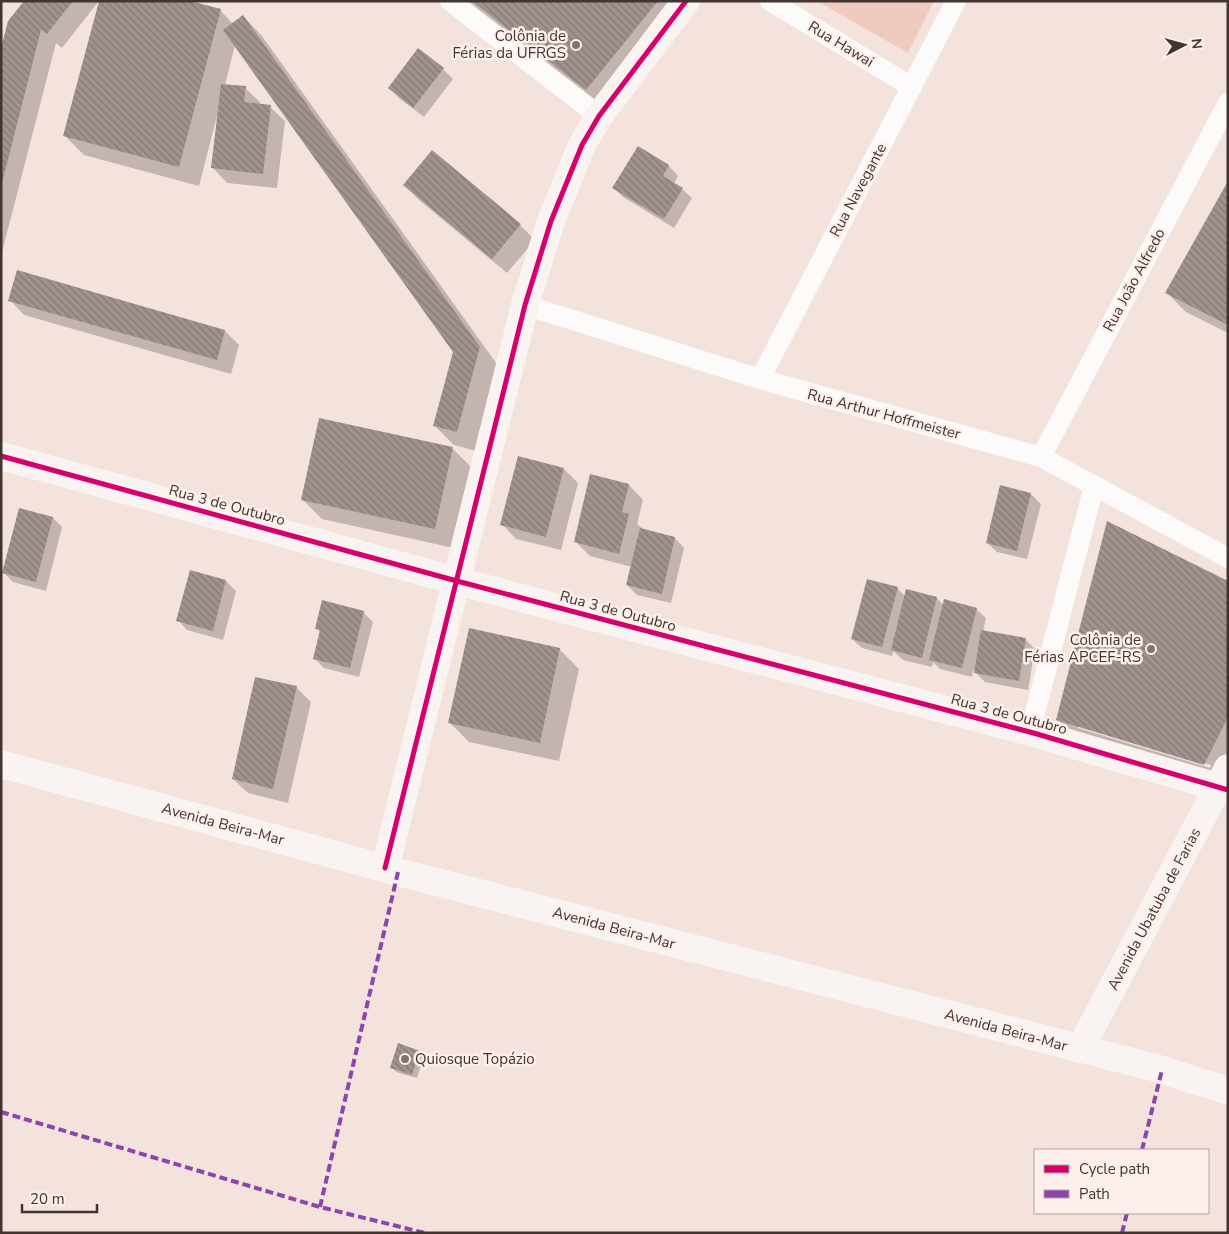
<svg xmlns="http://www.w3.org/2000/svg" width="1229" height="1234" font-family="'Nunito Sans',sans-serif">
	<style>
		.park { fill: #efcabf }
		.shadow { fill: #0003; fill-rule: evenodd }
		.building { fill: url(#building-back-hatch) }
		.lines { fill: none; stroke-linecap: round; stroke-linejoin: round }
		.street { stroke: #fdfbfa; stroke-width: 20 }
		.secondary { stroke: #f9f3f1; stroke-width: 28 }
		.quiet { stroke: #8e44ad; stroke-width: 4; stroke-dasharray: 8 4; stroke-linecap: butt }
		.cycleway-casing { stroke: #fdefeb; stroke-width: 8 }
		.cycleway { stroke: #d6006c; stroke-width: 5 }
		.poi-dot { fill: #80726d; stroke: #fdefeb; stroke-width: 2 }
		.labels { text-anchor: middle; stroke-width: 5; stroke-linejoin: round; paint-order: stroke }
		.poi-label { font-size: 15px; fill: #423531; stroke: #fdefeb; text-anchor: end }
		.street-label { font-size: 15px; fill: #423531; stroke: #fdefeb }
	</style>
	<defs>
		<pattern id="building-back-hatch" width="6" height="6" patternUnits="userSpaceOnUse" patternTransform="scale(1.25)"><rect width="6" height="6" fill="#a0938f"/><path d="M-1 5l2 2M0 0l6 6M5-1l2 2" fill="none" stroke="#847975"/></pattern>
	</defs>
	<rect width="100%" height="100%" fill="#f4e2dc"/>
	<path class="park" d="M817,1H934L908,53Z"/>
	<path class="shadow" d="M25,1H99L62,48L56,43L1,256V54Z
		M468,1H693L606,108Z
		M220,10L233,24L243,16L262,36L499,367L476,451L454,445L435,426L455,352L235,45L225,85L245,88L260,102V105L270,107L285,121L277,188L227,183L213,168L218,116H217L199,186L84,155L65,136Z
		M418,50L443,69L453,79L424,117L399,98L390,88Z
		M638,148L669,166L678,176L674,184L682,189L692,198L674,228L623,197L614,188Z
		M432,152L520,225L535,240L507,273L419,200L405,185Z
		M1228,184V333L1186,312L1167,293Z
		M10,300L225,331L239,345L231,374L24,315Z
		M452,448L471,467L454,548L322,519L303,500Z
		M564,469L578,483L561,550L516,539L502,524Z
		M629,485L643,500L637,524L643,529L675,538L684,548L671,603L637,595L627,585L632,567L590,556L575,541Z
		M1001,486L1031,494L1041,504L1027,559L997,552L987,543Z
		M53,518L62,527L46,591L13,582L3,572Z
		M191,571L226,581L236,591L223,640L187,630L178,620Z
		M868,581L898,589L906,597L907,591L937,598L944,606L976,609L986,618L983,632L1026,640L1035,649L1028,690L985,682L973,670L972,677L940,669L933,662L932,667L903,660L893,651L892,656L862,648L852,639Z
		M1228,583V776L1077,739L1058,720ZM1078,725L1211,765L1210,768L1078,728Z
		M363,612L373,622L359,677L324,668L314,658L321,633L316,628Z
		M560,650L579,669L559,761L469,742L449,722Z
		M296,687L311,702L288,803L248,793L233,779Z
		M420,1052L424,1056L417,1078L396,1072L392,1067Z"/>
	<path class="building" d="M24,1H73L47,34L41,30L2,183L1,48L8,21Z
		M99,1H190L221,9L179,167L63,136Z
		M472,1H658L586,90Z
		M243,15L480,347L457,432L433,426L453,352L223,30Z
		M418,48L444,68L413,108L388,88Z
		M221,84L246,86L244,102L271,105L263,174L211,168Z
		M638,146L669,165L663,176L683,188L664,219L612,188Z
		M432,150L521,224L492,259L403,185Z
		M1228,181V325L1165,293Z
		M17,270L225,330L217,360L8,301Z
		M319,418L453,447L435,529L301,500Z
		M518,456L564,468L546,537L500,525Z
		M590,474L629,484L622,512L629,514L619,554L574,542Z
		M1000,485L1031,493L1017,551L986,543Z
		M19,508L53,517L36,582L2,573Z
		M1107,521L1228,581V717L1204,765L1056,720Z
		M640,528L675,537L662,594L626,585Z
		M190,570L226,580L213,631L176,621Z
		M867,579L898,587L882,647L851,639Z
		M906,589L937,597L922,658L891,650Z
		M944,599L977,608L962,668L929,660Z
		M322,600L364,611L350,668L313,659L320,630L315,629Z
		M469,628L560,648L540,743L448,723Z
		M981,630L1026,638L1019,681L974,673Z
		M255,677L297,686L273,789L232,779Z
		M398,1043L420,1051L412,1075L390,1068Z"/>
	<g class="lines">
		<path class="street" d="M450,1L599,116
			M770,1L912,87
			M525,305L760,379L1041,457L1228,558
			M760,379L956,1
			M1041,457L1228,103
			M1030,732L1094,486"/>
		<path class="secondary" d="M1,456L457,581L1030,732L1228,790
			M1,764L398,872L1156,1068L1228,1091
			M385,868L525,305L551,221L582,145L599,116L686,1
			M1080,1049L1228,768"/>
		<path class="quiet" d="M1,1112L320,1207L425,1233
			M1142,1150L1162,1070
			M320,1207L398,872
			M1122,1233L1127,1213"/>
		<g class="cycleway-casing">
			<path id="cycleway" d="M1,456L457,581L1030,732L1228,790
				M385,868L525,305L551,221L582,145L599,116L686,1"/>
		</g>
		<use href="#cycleway" class="cycleway"/>
	</g>
	<g class="poi-dot">
		<circle cx="576" cy="45" r="5"/>
		<circle cx="1151" cy="649" r="5"/>
		<circle cx="405" cy="1059" r="5"/>
	</g>
	<g class="labels">
		<g class="poi-label">
			<text x="566" y="41">Colônia de<tspan x="566" dy="17">Férias da UFRGS</tspan></text>
			<text x="1141" y="645">Colônia de<tspan x="1141" dy="17">Férias APCEF-RS</tspan></text>
			<text x="415" y="1064" text-anchor="start">Quiosque Topázio</text>
		</g>
		<g class="street-label">
			<text transform="translate(841 44) rotate(31)" y="5">Rua Hawai</text>
			<text transform="translate(858 190) rotate(-62)" y="5">Rua Navegante</text>
			<text transform="translate(1134 280) rotate(-62)" y="5">Rua João Alfredo</text>
			<text transform="translate(884 414) rotate(15)" y="5">Rua Arthur Hoffmeister</text>
			<text transform="translate(227 505) rotate(15)" y="5">Rua 3 de Outubro</text>
			<text transform="translate(618 611) rotate(15)" y="5">Rua 3 de Outubro</text>
			<text transform="translate(1009 714) rotate(15)" y="5">Rua 3 de Outubro</text>
			<text transform="translate(223 824) rotate(15)" y="5">Avenida Beira-Mar</text>
			<text transform="translate(1154 909) rotate(-62)" y="5">Avenida Ubatuba de Farias</text>
			<text transform="translate(614 928) rotate(15)" y="5">Avenida Beira-Mar</text>
			<text transform="translate(1006 1030) rotate(15)" y="5">Avenida Beira-Mar</text>
		</g>
	</g>
	<rect width="1229" height="1234" fill="none" stroke="#423531" stroke-width="5"/>
	<rect x="1034" y="1149" width="175" height="65" fill="#fdefeb" stroke="#b2a5a1"/>
	<rect x="1044" y="1165" width="25" height="8" fill="#d6006c" stroke="#b2a5a1"/>
	<text x="1079" y="1174" font-size="15" fill="#423531">Cycle path</text>
	<rect x="1044" y="1190" width="25" height="8" fill="#8e44ad" stroke="#b2a5a1"/>
	<text x="1079" y="1199" font-size="15" fill="#423531">Path</text>
	<g transform="translate(1184 45) rotate(84)" stroke="#fdefeb" stroke-width="4" paint-order="stroke">
	<path d="M0-4L9 19L0 12L-9 19Z" fill="#423531"/>
	<text y="-8" font-size="14" font-weight="bold" text-anchor="middle" fill="#423531">N</text>
	</g>
	<path d="M22 1204v8h75v-8" fill="none" stroke="#423531" stroke-width="2.5"/>
	<text x="30" y="1204" font-size="15" fill="#423531" stroke="#fdefeb" stroke-width="4" paint-order="stroke">20 m</text>
</svg>
